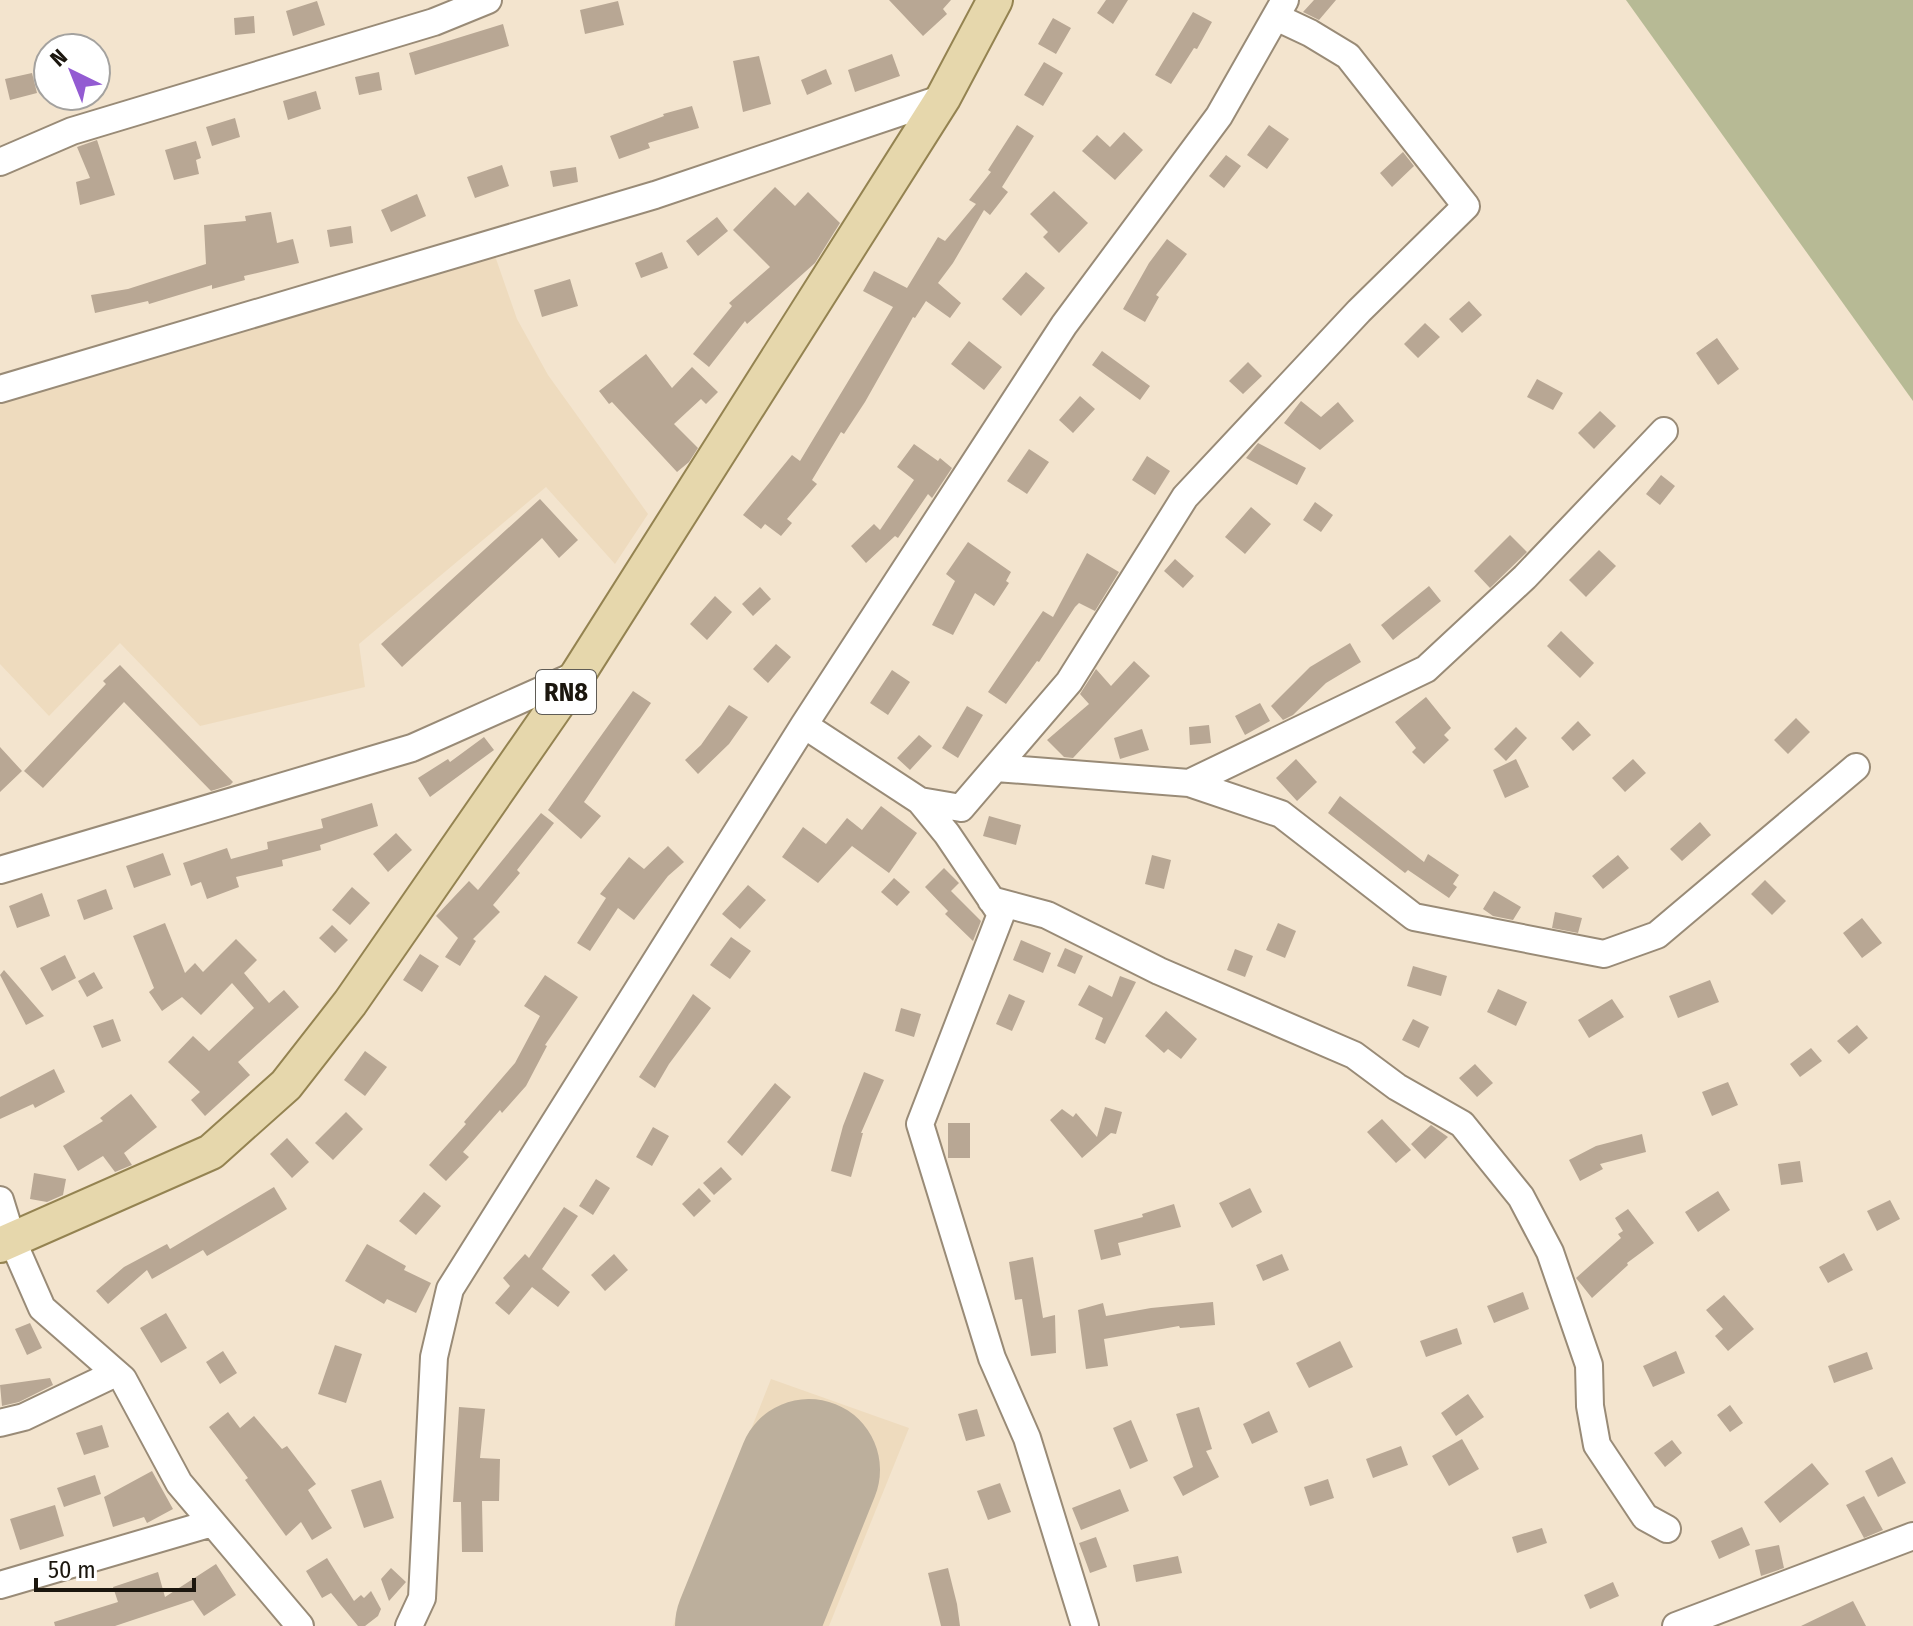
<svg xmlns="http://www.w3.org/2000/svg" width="1913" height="1626" font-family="'Fira Sans Condensed',sans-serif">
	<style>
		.built { fill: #eedbbe }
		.green { fill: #b7ba95 }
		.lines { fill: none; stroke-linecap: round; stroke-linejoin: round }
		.runway { stroke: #bcaf9c; stroke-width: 142 }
		.building { fill: #b8a794 }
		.minor-casing { stroke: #998b77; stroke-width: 30 }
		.major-casing { stroke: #948351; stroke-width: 38 }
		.minor { stroke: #fff; stroke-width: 26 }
		.major { stroke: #e6d7ac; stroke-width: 34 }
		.labels { text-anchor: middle; stroke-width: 6; stroke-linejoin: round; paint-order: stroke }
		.shield { fill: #fff; stroke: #5f5c56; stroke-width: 2 }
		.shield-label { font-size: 26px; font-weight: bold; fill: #1b160e }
	</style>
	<rect width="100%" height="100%" fill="#f3e4ce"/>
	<path class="built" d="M494,253L517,319L548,375L648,514L615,564L546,487L359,644L365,687L200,726L120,643L49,716L0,664V401Z
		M771,1379L909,1428L829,1626H673Z"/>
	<path class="green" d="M1626,0H1913V401Z"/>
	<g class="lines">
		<path class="runway" d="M746,1626L809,1470"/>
	</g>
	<path class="building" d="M889,0H951L943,9L947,14L923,36Z
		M1106,0H1128L1113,24L1097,13Z
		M1314,0H1336L1319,20L1303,12Z
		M317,1L325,25L293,36L286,11Z
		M618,1L624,25L585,34L580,10Z
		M1193,12L1212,22L1197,49L1194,48L1171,84L1155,75Z
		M254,16L255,33L235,35L234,18Z
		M1053,18L1071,28L1056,54L1038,44Z
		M503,24L509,46L415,75L409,53Z
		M892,54L900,76L855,92L848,70Z
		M759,56L771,104L743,112L733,61Z
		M1044,62L1063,73L1043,106L1024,95Z
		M826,69L832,84L807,95L801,80Z
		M379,72L382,90L359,95L355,77Z
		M32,73L37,93L10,100L5,79Z
		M316,91L321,109L288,120L283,101Z
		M692,106L699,128L648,143L650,148L619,159L610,136L664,116L663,114Z
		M235,118L240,137L212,146L206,127Z
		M1017,125L1034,136L1002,187L1008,192L990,215L984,210L953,263L938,283L961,303L950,318L926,301L915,318L913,317L865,402L844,434L841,432L812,480L817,484L787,519L792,523L781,536L765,524L761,529L743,515L792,455L800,461L893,307L863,291L874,271L907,288L938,237L945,241L976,204L969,200L991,172L988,170Z
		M1269,125L1289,139L1267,169L1247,155Z
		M1124,132L1143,150L1115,180L1082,151L1097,135L1110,147Z
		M97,140L115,195L80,205L76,182L90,178L77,147Z
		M196,141L201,158L196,160L199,174L174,180L165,150Z
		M1403,152L1414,166L1392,187L1380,173Z
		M1226,155L1241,166L1224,188L1209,176Z
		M502,165L509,186L475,198L467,177Z
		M576,167L578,182L553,187L550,171Z
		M775,187L795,206L808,192L840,223L815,263L747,324L745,321L709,367L693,354L732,306L729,303L770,267L733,230Z
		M1054,191L1088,223L1059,253L1043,237L1048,232L1030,214Z
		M417,194L426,216L391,232L381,210Z
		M271,212L277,243L293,239L299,263L244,276L245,280L212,289V285L149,304L148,301L95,313L91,295L128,289L206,264L204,225L246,221L245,216Z
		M717,217L728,231L698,256L686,241Z
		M351,226L353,243L330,247L327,230Z
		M1167,239L1187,254L1156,295L1159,297L1145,322L1123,309L1149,263Z
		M662,252L668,268L641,278L635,263Z
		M1026,272L1045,288L1021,316L1002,299Z
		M570,279L578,306L542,317L534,290Z
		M1469,301L1482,315L1462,333L1449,319Z
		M1425,323L1440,337L1418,358L1404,344Z
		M1717,338L1739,369L1718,385L1696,353Z
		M969,341L1002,367L984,390L951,364Z
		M1102,351L1150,386L1140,400L1092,365Z
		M646,354L672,388L692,367L718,392L706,404L701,399L674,424L698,448L689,462L677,472L612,402L609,404L599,391Z
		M1248,362L1262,376L1243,394L1229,381Z
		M1537,379L1563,393L1553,410L1527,397Z
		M1080,396L1095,409L1073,433L1059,420Z
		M1301,401L1321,417L1338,402L1354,421L1320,450L1284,423Z
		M1600,411L1616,426L1594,449L1578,433Z
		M1258,443L1306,468L1297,485L1246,458Z
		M914,444L938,461L940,458L952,468L932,498L928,494L898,538L895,536L866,563L851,546L874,524L880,530L914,480L897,467Z
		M1029,449L1049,462L1027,494L1007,481Z
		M1147,456L1170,471L1155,495L1132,480Z
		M1661,475L1675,486L1660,505L1646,494Z
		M540,499L578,540L559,558L542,538L402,667L381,644Z
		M1315,502L1333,515L1321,532L1303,520Z
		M1251,507L1271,524L1245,554L1225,537Z
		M1510,535L1527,552L1490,588L1474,571Z
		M968,542L1011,572L1006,581L1009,583L994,606L975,593L953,635L932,625L955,581L946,574Z
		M1599,550L1616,566L1586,597L1569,580Z
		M1087,553L1119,572L1095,611L1079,603L1075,607L1039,662L1037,661L1006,704L988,692L1043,611L1053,617Z
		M1175,559L1194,576L1183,588L1164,571Z
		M1429,586L1441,601L1393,640L1381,625Z
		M760,587L771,599L753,616L742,604Z
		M715,596L732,612L707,640L690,624Z
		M1561,631L1594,663L1580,678L1547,646Z
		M1350,643L1361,662L1326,683L1293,715L1283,720L1271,706L1310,667Z
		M776,644L791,657L768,683L753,669Z
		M1134,661L1150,676L1073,758L1064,757L1047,740L1089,704L1080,694L1096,669L1111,686Z
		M120,665L233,782L230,785L211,791L124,702L43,788L24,771L106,684L103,681Z
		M892,670L910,682L888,715L870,703Z
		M633,691L651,703L584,802L601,816L581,839L548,810Z
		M1426,697L1451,728L1444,735L1449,740L1424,764L1412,752L1416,748L1395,722Z
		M1260,703L1270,721L1245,735L1235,716Z
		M729,705L748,717L729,744L698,774L685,760L701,745Z
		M967,706L983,715L958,758L942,748Z
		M1796,718L1810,732L1788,754L1774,740Z
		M1578,721L1591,735L1573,751L1561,738Z
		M1209,725L1211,743L1190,745L1189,727Z
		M1516,727L1527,738L1506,761L1494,749Z
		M1142,729L1149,750L1120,759L1114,738Z
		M919,735L932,746L910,770L897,758Z
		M484,737L494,750L430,797L418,778L448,759L450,762Z
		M0,747L22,771L0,792Z
		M1296,759L1317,782L1297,801L1276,778Z
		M1516,759L1529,787L1505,798L1493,770Z
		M1633,759L1646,773L1625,792L1612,778Z
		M1340,796L1424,862L1428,854L1459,875L1453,884L1457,887L1449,898L1408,870L1405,873L1328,813Z
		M372,803L378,826L320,845L321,850L282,860L283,866L236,877L239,887L207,899L201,882L191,886L183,863L227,848L231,859L268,849L267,842L323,828L321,819Z
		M881,806L917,833L889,873L852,846L818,883L782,857L803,827L826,844L847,818L862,830Z
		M541,813L554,823L517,870L520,873L493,905L500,912L473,939L476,941L460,966L445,957L458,938L436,916L469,881L478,890Z
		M989,816L1021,825L1016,845L983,836Z
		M1700,822L1711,835L1682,861L1670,849Z
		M396,833L412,850L388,872L373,854Z
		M668,846L684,862L668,876L634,920L618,908L590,951L577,943L606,898L600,894L629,857L644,869Z
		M163,853L171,875L134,888L126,866Z
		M1152,855L1171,860L1164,889L1145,884Z
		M1618,855L1629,868L1603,889L1592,876Z
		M944,868L959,883L951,891L981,921L973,941L945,914L948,911L925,887Z
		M894,878L910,892L897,906L881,892Z
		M1765,880L1786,901L1772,915L1751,894Z
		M748,885L766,900L740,929L722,914Z
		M352,887L370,903L350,925L332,910Z
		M106,889L113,909L84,920L77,900Z
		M1494,891L1521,907L1513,920L1493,916L1483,909Z
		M42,893L50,916L17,928L9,906Z
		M1555,912L1582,918L1578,933L1552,928Z
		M1862,918L1882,943L1862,958L1843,933Z
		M165,923L185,973L195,963L203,972L236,939L257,960L244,973L269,1003L284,990L299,1007L238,1062L250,1075L205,1116L191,1100L200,1092L168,1062L193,1036L209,1051L254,1008L232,983L201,1015L182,997L162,1011L149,992L154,988L133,936Z
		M1278,923L1296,931L1285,958L1266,950Z
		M332,925L348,940L335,953L319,938Z
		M731,937L751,951L730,979L710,965Z
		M1021,940L1051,953L1043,973L1013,960Z
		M1065,948L1083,956L1075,974L1057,966Z
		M1235,949L1253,956L1245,977L1227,970Z
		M420,954L439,966L422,992L403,980Z
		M65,955L76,978L52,991L40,968Z
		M1413,966L1447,976L1441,996L1407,986Z
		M4,970L44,1016L26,1025L0,975Z
		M94,972L103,988L87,997L78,981Z
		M545,975L578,997L545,1045L547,1046L526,1086L502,1113L500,1110L463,1152L469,1157L446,1181L429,1165L466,1124L464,1122L515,1063L540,1016L524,1006Z
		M1120,976L1136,982L1105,1044L1095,1039L1103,1018L1078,1005L1089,985L1112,997Z
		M1710,980L1719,1002L1678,1018L1669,996Z
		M1498,989L1527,1002L1516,1026L1487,1012Z
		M693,994L711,1008L669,1064L655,1088L639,1077Z
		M1009,994L1025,1001L1012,1031L996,1024Z
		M1612,999L1624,1017L1589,1038L1578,1020Z
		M901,1008L921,1014L914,1037L895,1031Z
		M1166,1011L1197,1039L1181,1059L1168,1049L1164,1053L1145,1036Z
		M113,1019L121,1041L102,1048L93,1026Z
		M1413,1019L1429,1027L1419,1048L1402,1040Z
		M1857,1025L1868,1038L1849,1054L1837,1041Z
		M1811,1048L1822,1061L1800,1077L1790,1064Z
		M365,1051L387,1067L365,1096L344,1080Z
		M1475,1064L1493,1083L1477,1097L1459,1078Z
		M54,1069L65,1092L35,1108L33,1104L0,1119V1097Z
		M864,1072L884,1080L861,1133H863L851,1177L831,1171L843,1126Z
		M1728,1082L1738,1105L1712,1116L1702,1092Z
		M775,1083L791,1097L742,1156L727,1142Z
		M131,1094L157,1127L124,1153L132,1165L115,1172L103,1156L78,1171L63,1146L103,1121L100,1118Z
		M1105,1107L1122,1112L1116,1134L1111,1133L1082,1158L1050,1120L1062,1109L1073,1117L1076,1113L1097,1137Z
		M346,1112L363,1129L333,1160L315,1143Z
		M1382,1119L1411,1150L1396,1163L1367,1132Z
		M948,1123H970V1158H948Z
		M1431,1125L1448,1137L1425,1159L1411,1144Z
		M653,1127L669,1136L652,1166L636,1157Z
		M1642,1134L1646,1152L1600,1164L1603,1169L1580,1181L1569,1160L1596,1146Z
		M287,1138L309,1162L292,1178L270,1154Z
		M1800,1161L1803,1182L1781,1185L1778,1164Z
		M721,1167L732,1179L714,1195L703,1183Z
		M34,1173L66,1179L63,1195L47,1202L30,1199Z
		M596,1179L610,1188L593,1215L579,1206Z
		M274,1187L287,1209L240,1237L207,1256L203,1250L152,1279L147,1270L108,1304L96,1291L124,1267L167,1244L170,1249Z
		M699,1188L711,1201L694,1217L682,1204Z
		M1250,1188L1262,1212L1232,1228L1219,1203Z
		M1718,1191L1730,1210L1698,1232L1685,1212Z
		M424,1192L441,1206L416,1235L399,1221Z
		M1890,1200L1900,1219L1877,1231L1867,1211Z
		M1174,1204L1181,1227L1118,1243L1121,1255L1101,1260L1094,1230L1143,1217L1142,1214Z
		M564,1207L578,1216L542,1269L570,1292L558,1307L532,1287L509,1315L495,1303L510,1286L503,1278L525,1254L529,1258Z
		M1628,1209L1654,1243L1627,1263L1628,1265L1592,1298L1576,1278L1621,1238L1618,1234L1623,1231L1615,1218Z
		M367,1244L406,1266L404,1270L431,1283L416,1313L387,1299L384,1304L345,1281Z
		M1844,1253L1853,1270L1828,1283L1819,1267Z
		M614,1254L628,1270L605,1291L591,1275Z
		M1282,1254L1289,1270L1263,1281L1256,1265Z
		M1033,1257L1043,1318L1055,1315L1056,1353L1031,1356L1022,1299L1015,1300L1009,1262Z
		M1523,1292L1529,1309L1494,1323L1487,1306Z
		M1724,1295L1754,1329L1728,1351L1715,1336L1723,1329L1706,1310Z
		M1213,1302L1215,1325L1180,1328L1179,1326L1104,1339L1108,1366L1086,1369L1078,1310L1103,1303L1106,1316L1151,1308Z
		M166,1313L187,1348L161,1363L140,1328Z
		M30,1323L42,1348L27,1355L15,1329Z
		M1457,1328L1462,1344L1426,1357L1420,1341Z
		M1340,1341L1353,1367L1309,1388L1296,1363Z
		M335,1345L362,1354L346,1403L318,1394Z
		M223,1351L237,1373L220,1384L206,1362Z
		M1676,1351L1685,1373L1653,1387L1643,1366Z
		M1867,1352L1873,1369L1834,1383L1828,1366Z
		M50,1378L53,1385L19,1402L2,1406L0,1385Z
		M1468,1394L1484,1417L1456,1436L1441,1413Z
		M1730,1405L1743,1423L1730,1432L1717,1415Z
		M459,1407L485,1409L480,1458L500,1459L499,1501H482L483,1552H462L461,1502H453Z
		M1199,1407L1212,1449L1206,1451L1219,1477L1183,1496L1173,1477L1193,1467L1176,1414Z
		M977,1409L985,1436L966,1441L958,1414Z
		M1269,1411L1278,1432L1252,1444L1243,1424Z
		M228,1412L240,1428L254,1416L282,1449L287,1446L316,1484L308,1490L332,1528L312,1540L301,1522L286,1536L245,1480L248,1478L209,1427Z
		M1131,1420L1148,1461L1130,1469L1113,1428Z
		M102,1425L109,1447L84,1455L76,1433Z
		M1462,1439L1479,1469L1449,1486L1432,1456Z
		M1672,1440L1682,1453L1665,1467L1654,1453Z
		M1401,1446L1408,1465L1373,1478L1366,1459Z
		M1892,1457L1906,1483L1878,1497L1865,1471Z
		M1812,1463L1829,1484L1780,1523L1764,1502Z
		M152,1471L173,1509L147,1523L144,1517L113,1527L104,1497Z
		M95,1475L101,1494L64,1507L57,1488Z
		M1328,1479L1334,1498L1310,1506L1304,1487Z
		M381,1480L394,1518L364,1528L351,1490Z
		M1000,1483L1011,1512L988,1520L977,1491Z
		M1120,1489L1129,1511L1081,1530L1072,1508Z
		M1864,1496L1883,1530L1864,1538L1846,1505Z
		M55,1505L64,1536L20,1550L10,1519Z
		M1742,1527L1750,1545L1719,1559L1711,1541Z
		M1542,1528L1547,1543L1517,1553L1512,1537Z
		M1096,1537L1107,1567L1090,1573L1079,1543Z
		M1779,1545L1784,1568L1761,1576L1755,1550Z
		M1178,1556L1182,1573L1136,1582L1133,1565Z
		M327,1558L354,1601L361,1595L364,1598L371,1591L381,1609L378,1616L365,1626H358L331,1593L322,1598L306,1571Z
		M216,1564L236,1595L204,1616L193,1600L115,1626H55L54,1622L118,1602L113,1587L158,1572L165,1597Z
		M391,1568L406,1582L389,1601L381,1579Z
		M948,1568L957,1604L960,1626H941L928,1573Z
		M1613,1582L1619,1596L1590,1609L1584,1595Z
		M1853,1601L1866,1626H1801Z"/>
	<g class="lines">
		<g class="minor-casing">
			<path id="minor" d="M0,162L72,131L434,22L488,0
				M0,389L655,195L943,98
				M804,725L920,801L961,808L1069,682L1185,497L1359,311L1466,206L1348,56L1310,33L1276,17
				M996,768L1189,783L1426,669L1525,577L1664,431
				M1189,783L1281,814L1414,917L1604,954L1657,935L1856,767
				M920,801L947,834L1001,914L920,1124L992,1358L1027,1438L1085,1626
				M0,870L412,748L578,674
				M991,900L1047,915L1159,971L1354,1055L1397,1087L1462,1124L1521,1197L1550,1252L1589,1365L1590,1406L1597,1445L1645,1517L1667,1529
				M0,1200L13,1242L42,1308L123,1379L179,1483L300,1626
				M0,1423L24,1417L116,1373
				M0,1585L212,1523
				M409,1626L422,1598L434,1357L450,1289L804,725L1064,325L1219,116L1285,0
				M1676,1626L1913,1536"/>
		</g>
		<g class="major-casing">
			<path id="major" d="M0,1245L211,1152L286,1085L350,1003L578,674L943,98L995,0"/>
		</g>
		<use href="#minor" class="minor"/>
		<use href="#major" class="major"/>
	</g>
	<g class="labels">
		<rect class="shield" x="536" y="670" width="60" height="44" rx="6"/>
		<g class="shield-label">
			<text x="566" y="701">RN8</text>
		</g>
	</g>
	<g transform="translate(72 72) rotate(317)"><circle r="38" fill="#ffffff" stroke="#a4a29f" stroke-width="2"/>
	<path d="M0-6L14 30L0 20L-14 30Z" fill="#935bd2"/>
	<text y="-12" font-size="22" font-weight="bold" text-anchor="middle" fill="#1b160e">N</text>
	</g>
	<path d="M36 1578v12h158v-12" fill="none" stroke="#1b160e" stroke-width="4"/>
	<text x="48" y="1578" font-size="24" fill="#1b160e" stroke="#ffffff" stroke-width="6" paint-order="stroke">50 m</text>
</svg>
